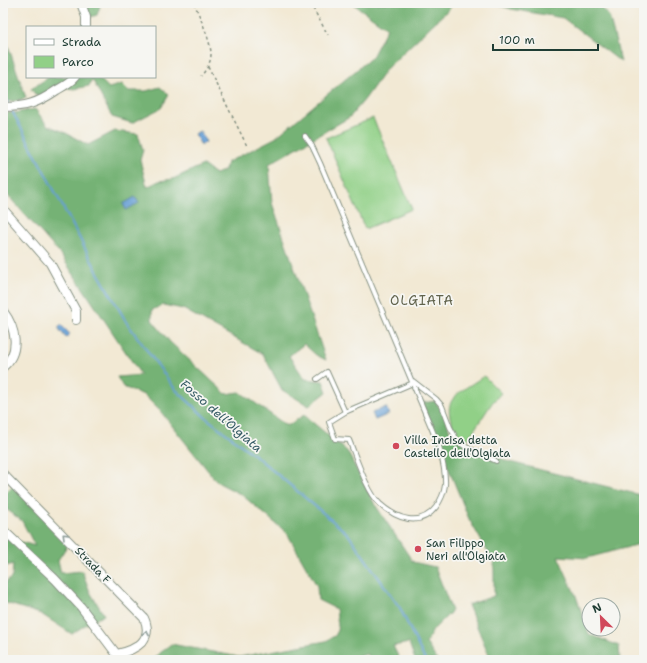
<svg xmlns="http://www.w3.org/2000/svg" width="647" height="663" font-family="'Shantell Sans',sans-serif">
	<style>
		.green { fill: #91d087; stroke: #58865e }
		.forest { fill: #74b274; stroke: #4a7854 }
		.water { fill: #669fd5; stroke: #426e84 }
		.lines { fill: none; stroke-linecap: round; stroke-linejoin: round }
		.stream { stroke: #669fd5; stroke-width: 2 }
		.lane-casing { stroke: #889384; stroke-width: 6 }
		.street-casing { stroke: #889384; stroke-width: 10 }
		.path { stroke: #889384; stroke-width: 1.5; stroke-dasharray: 3 3; stroke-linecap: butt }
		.lane { stroke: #fff; stroke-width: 4 }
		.street { stroke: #fff; stroke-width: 8 }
		.oneway { stroke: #8f9e9a }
		.poi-dot { fill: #d1495b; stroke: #f6f6f2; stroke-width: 1.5 }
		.labels { text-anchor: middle; stroke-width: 3.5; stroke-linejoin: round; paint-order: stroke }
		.poi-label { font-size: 11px; fill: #1f3d34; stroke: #f6f6f2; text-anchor: start }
		.street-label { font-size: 11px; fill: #1f3d34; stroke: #f6f6f2 }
		.water-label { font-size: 12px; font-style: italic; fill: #345a64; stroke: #f6f6f2 }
		.quarter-label { font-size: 13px; letter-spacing: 1px; fill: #60624b; stroke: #f6f6f2 }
	</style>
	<rect width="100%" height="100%" fill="#f6f6f2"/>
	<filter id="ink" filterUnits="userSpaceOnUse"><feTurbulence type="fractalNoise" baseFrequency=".025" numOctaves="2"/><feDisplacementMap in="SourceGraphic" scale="8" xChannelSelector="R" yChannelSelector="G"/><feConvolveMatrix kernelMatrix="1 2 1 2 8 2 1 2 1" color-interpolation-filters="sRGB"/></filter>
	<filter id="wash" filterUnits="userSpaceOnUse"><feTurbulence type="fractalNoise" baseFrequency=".012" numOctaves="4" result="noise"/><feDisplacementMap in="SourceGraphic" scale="16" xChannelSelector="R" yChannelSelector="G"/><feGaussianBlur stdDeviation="0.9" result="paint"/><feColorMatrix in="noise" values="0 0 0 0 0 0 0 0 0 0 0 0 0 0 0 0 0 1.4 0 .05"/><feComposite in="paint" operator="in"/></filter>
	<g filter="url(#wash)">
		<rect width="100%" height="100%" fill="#f2e9d4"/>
		<path class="green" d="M373,118L412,209L365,229L326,138Z
			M484,376L501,393L492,403L468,439L463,441H459C439,399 451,398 484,376Z"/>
		<path class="forest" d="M84,3H101L97,15L91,17L88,14Z
			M352,3H455L387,68L365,99L350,117L269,164L272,203L326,360L316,355L304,344L289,356L305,379L323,381L327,392L309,406L282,390L263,354L183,309L163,305L152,310V320L170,342L226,394L240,392L287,426L304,415L347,451L374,503L413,562L435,567L452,611L433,630L426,643L437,660H415L409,643L393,646L400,660H372L367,654L357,657L356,660H152L171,644L239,657L326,641L336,635L338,625L336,609L318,600L317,586L287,533L242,495L219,483L213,477L161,412L144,395L123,387L117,377L141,375L60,254L3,190V113H14L35,109L47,125L64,132L88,145L115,131L138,134L143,150L140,160L147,187L159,181L173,179L203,165L215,174L224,171L228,162L275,138L372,57L387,28Z
			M491,3H597L609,16L621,62L563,18L511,9Z
			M3,31L26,98L15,101H3Z
			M49,77H98L109,88L122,84L129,91H146L160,87L169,95L161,108L132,123L112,117L92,79L89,86L75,89L56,87L47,99L36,95L31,89Z
			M435,401L445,415L450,432L460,443L463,441L465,444L510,462L644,496V543L587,558L558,556L576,596L589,634L619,646L620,660H491L468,605L494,596V563L469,519L422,403Z
			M14,484L69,543L58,560L61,573L82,571L90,592L104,615L88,623L72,634L41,614L3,602V585L12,577L13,564L3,567V531L12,539L35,546L22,521L5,508L4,494Z"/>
		<path class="water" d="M200,131L206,142L201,145L194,134Z
			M135,197L139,203L126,210L123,204Z
			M61,325L70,334L66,338L59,329V326Z
			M386,407L389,414L375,420L372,413Z"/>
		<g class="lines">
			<path class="stream" d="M3,94L8,104
				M11,109L97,271L127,323L175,389L205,417L258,458L348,534L400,608L425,660"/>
		</g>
	</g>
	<g filter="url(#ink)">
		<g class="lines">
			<g class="lane-casing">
				<path id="lane" d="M305,136L312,146L320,163L439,446C442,458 446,472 445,485C444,494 441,500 436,507C420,528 397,519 380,504C367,492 356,457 349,440L335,439L329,422L345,412L413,383
					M317,379L327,372L345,412
					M413,381L436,399L442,406L450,427L458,442L466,447L496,461"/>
			</g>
			<g class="street-casing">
				<path id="street" d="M81,3L86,17V27
					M3,107C26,107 38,103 57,90C64,86 70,83 75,77
					M3,209L50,263L76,311V320
					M3,311C16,328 21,352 3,367
					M3,474L144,618C154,640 136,650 117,654
					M3,530L55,579L81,607L121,660"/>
			</g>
			<path class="path" d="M194,3C199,15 211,41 211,54C211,63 206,70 201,76
				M310,3L328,35
				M208,67L247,146"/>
			<use href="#lane" class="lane"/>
			<use href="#street" class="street"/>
		</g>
		<defs><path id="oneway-chevron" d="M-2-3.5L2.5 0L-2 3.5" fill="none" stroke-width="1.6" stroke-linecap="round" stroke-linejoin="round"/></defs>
		<g class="oneway">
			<use href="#oneway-chevron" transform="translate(65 536) rotate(-136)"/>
			<use href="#oneway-chevron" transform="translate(146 633) rotate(-79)"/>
		</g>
	</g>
	<g class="poi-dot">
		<circle cx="396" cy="446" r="4"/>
		<circle cx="418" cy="549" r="4"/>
	</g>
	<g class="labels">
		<g class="poi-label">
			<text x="404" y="444">Villa Incisa detta<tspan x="404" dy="13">Castello dell'Olgiata</tspan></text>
			<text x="426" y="547">San Filippo<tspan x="426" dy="13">Neri all'Olgiata</tspan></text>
		</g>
		<g class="street-label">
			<text transform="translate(93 565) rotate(46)" y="4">Strada F</text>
		</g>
		<g class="water-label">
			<text transform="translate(221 416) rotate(41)" y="4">Fosso dell’Olgiata</text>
		</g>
		<g class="quarter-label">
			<text x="422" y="305">OLGIATA</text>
		</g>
	</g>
	<rect width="647" height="663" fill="none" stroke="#f6f6f2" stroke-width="16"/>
	<rect x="26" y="26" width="130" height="52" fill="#f6f6f2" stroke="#a0aca6"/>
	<rect x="34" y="39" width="20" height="6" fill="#ffffff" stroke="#a0aca6"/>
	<text x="62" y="46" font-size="12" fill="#1f3d34">Strada</text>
	<rect x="34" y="56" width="20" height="12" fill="#91d087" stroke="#a0aca6"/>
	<text x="62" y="66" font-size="12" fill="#1f3d34">Parco</text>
	<g transform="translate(601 617) rotate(336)"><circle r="19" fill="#f6f6f2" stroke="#a0aca6"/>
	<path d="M0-3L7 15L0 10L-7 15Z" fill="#d1495b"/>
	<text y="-6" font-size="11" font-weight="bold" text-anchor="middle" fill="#1f3d34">N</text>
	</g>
	<path d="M493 44v6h105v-6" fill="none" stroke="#1f3d34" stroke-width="2"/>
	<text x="499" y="44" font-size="12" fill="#1f3d34" stroke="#f6f6f2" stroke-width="3" paint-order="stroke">100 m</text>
</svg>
